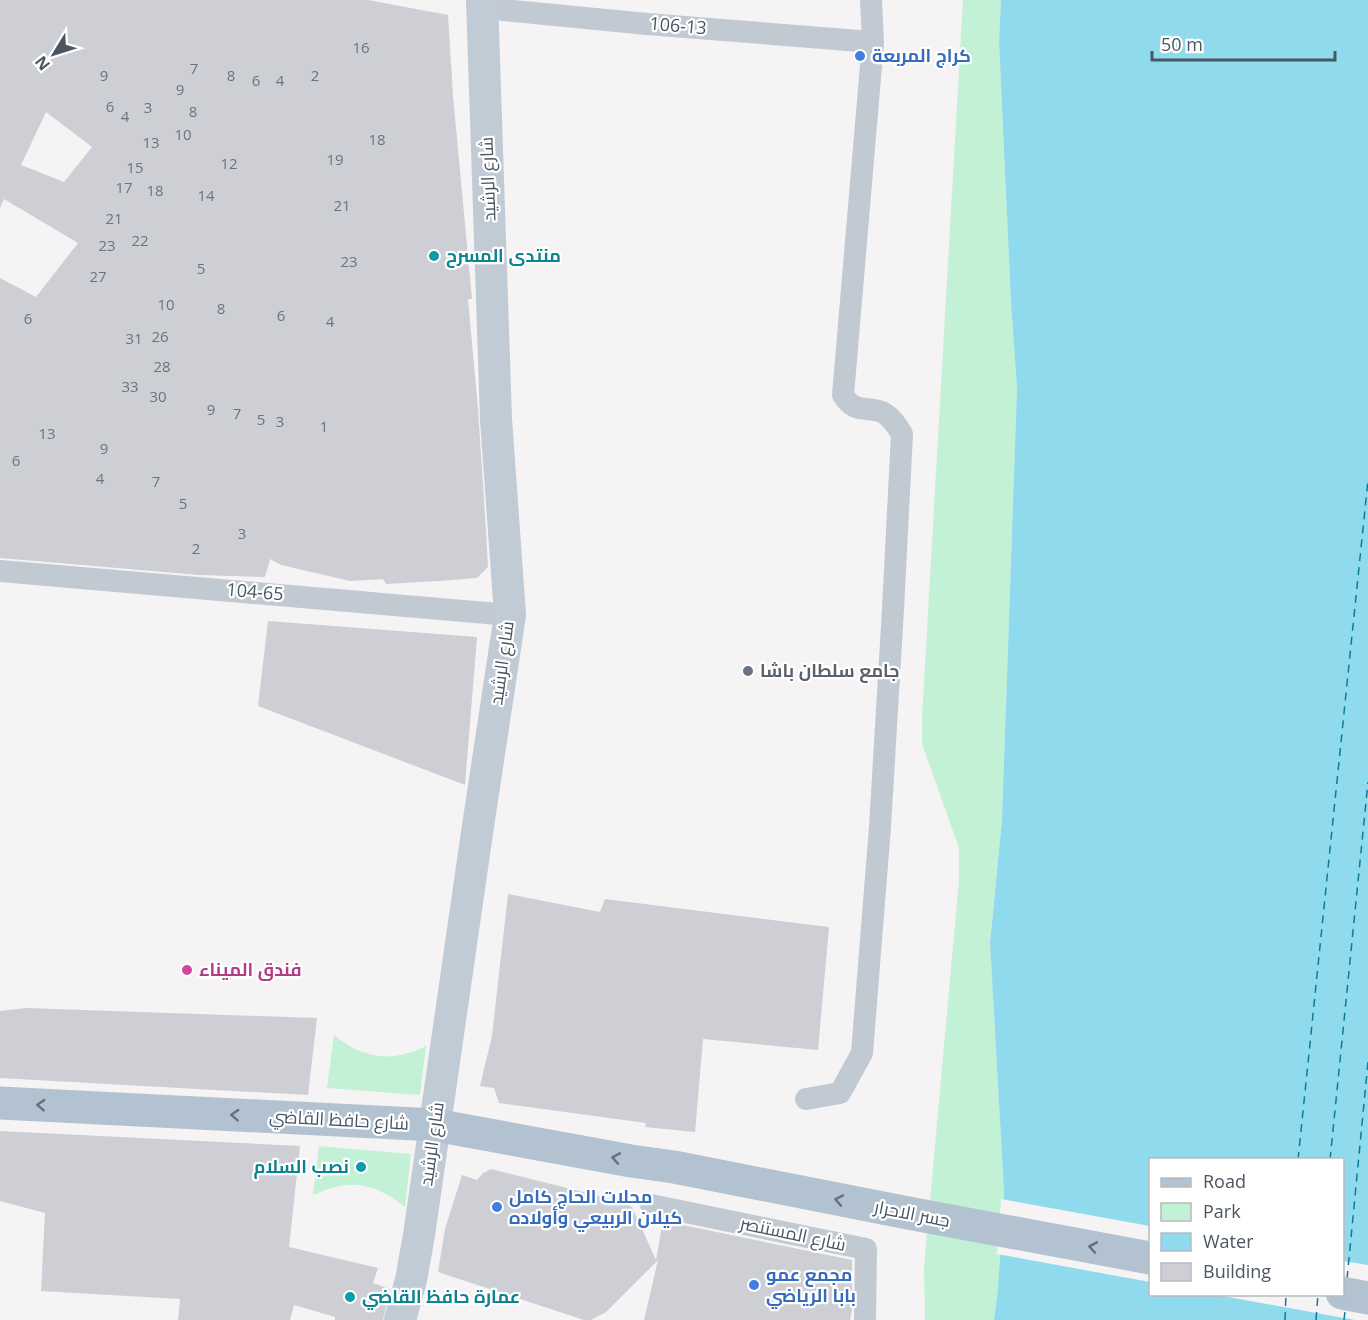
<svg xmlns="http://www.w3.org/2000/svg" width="1368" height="1320" font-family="'Open Sans',Cairo,sans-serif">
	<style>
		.green { fill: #c3f1d5 }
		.water { fill: #90daee; fill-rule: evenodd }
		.pier { fill: #f5f3f3 }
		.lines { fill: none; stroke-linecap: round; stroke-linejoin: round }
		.ferry { stroke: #0c7c9b; stroke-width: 1.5; stroke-dasharray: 8 6; stroke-linecap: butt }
		.building { fill: #cdcfd5; fill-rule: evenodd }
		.street { stroke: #c1cad2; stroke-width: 22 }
		.secondary { stroke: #c1cbd6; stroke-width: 32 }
		.primary { stroke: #b3c2d1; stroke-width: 33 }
		.oneway { stroke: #64717d }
		.shop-dot { fill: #3f7fe0; stroke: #fff; stroke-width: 2 }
		.culture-dot { fill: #0f9aa8; stroke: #fff; stroke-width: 2 }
		.worship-dot { fill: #6b7280; stroke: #fff; stroke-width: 2 }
		.hotel-dot { fill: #d1479c; stroke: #fff; stroke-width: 2 }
		.labels { text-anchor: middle; stroke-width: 4.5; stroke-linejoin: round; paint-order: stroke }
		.number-label { font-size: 15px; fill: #6b747e }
		.street-label { font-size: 18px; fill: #4a5661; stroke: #fff }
		.shop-label { font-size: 18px; font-weight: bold; fill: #366cbe; stroke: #fff; text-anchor: start }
		.culture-label { font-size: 18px; font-weight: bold; fill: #0d838f; stroke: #fff; text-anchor: start }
		.worship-label { font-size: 18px; font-weight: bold; fill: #5b616d; stroke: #fff; text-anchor: start }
		.hotel-label { font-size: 18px; font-weight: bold; fill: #b23c85; stroke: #fff; text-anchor: start }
	</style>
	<rect width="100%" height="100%" fill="#f5f3f3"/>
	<path class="green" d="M963,0H1001L999,41L1011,303L1017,388L1002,819L990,942L1004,1192L998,1289L994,1320H925L924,1267L959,880V848L922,744V718Z
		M334,1035C363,1059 392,1063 426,1046L420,1095L327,1088Z
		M319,1146L411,1154L405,1207C373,1182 350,1178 313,1195Z"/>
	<path class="water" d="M1001,0H1368V1320H994L998,1289L1004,1192L990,943L1002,819L1017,388L1011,303L999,41ZM1150,1160H1342V1294H1150Z"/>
	<path class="pier" d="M1001,1199L1150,1226V1282L997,1254Z
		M1343,1261L1368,1265V1320H1355L1217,1295L1342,1294Z"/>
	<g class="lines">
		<path class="ferry" d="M1298,1160L1368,480
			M1330,1160L1368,782
			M1347,1279L1368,1062
			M1285,1320L1286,1294
			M1316,1320L1318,1294
			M1344,1320L1345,1311"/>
	</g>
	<path class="building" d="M0,0H368L448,15L453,96L472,299H468L478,409L486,530L488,567L477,578L438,581L386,584L383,579L350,581L281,565L270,559L265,577L199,575L0,558V278L36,297L78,243L4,199L0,208ZM46,112L92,147L64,182L21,165Z
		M268,621L477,637L465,785L258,706Z
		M508,894L600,912L605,899L829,927L818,1050L703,1039L695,1132L645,1127L646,1123L499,1103L494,1088L480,1086L492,1036Z
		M27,1008L317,1018L308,1095L0,1078V1011Z
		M0,1131L300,1146L289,1247L378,1268L373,1283L390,1289L383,1320H335V1317L294,1305L290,1320H178L180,1299L41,1291L45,1213L0,1201Z
		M491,1169L623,1202L632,1207L656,1260L663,1221L852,1260V1311L850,1320H644L658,1260L606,1312L591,1320H584L438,1272L445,1229L462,1175L477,1180L483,1173Z"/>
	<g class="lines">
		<path class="street" d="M482,8L647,24L873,42
			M0,571L510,615
			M806,1099L840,1093L862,1053L880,827L893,609L902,434C897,426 891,416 882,412C865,406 855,414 843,395L873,42L871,0
			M651,1205L866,1249L865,1320"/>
		<path class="secondary" d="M400,1320L411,1280L419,1235L478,826L510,615L496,419L482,0"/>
		<path class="primary" d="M0,1103L435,1125L631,1161L674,1167L908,1213L1150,1258
			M1342,1293L1368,1298"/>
	</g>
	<defs><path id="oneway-chevron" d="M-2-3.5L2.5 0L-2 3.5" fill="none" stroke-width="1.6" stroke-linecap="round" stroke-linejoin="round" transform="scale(1.5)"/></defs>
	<g class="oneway">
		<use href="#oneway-chevron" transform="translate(41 1105) rotate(-177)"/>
		<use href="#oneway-chevron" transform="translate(235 1115) rotate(-177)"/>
		<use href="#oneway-chevron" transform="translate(616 1158) rotate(-170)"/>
		<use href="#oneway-chevron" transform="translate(839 1200) rotate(-169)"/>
		<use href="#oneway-chevron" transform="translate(1093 1247) rotate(-170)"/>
	</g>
	<g class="shop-dot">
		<circle cx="860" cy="56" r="6"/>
		<circle cx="497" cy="1207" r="6"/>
		<circle cx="754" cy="1285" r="6"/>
	</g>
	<g class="culture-dot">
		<circle cx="434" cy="256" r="6"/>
		<circle cx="361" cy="1167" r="6"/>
		<circle cx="350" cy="1297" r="6"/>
	</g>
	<circle class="worship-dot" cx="748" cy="671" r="6"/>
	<circle class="hotel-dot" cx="187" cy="970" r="6"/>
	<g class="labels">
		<g class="number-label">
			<text x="361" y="53">16</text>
			<text x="194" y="74">7</text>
			<text x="104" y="81">9</text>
			<text x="231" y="81">8</text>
			<text x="315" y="81">2</text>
			<text x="256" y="86">6</text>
			<text x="280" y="86">4</text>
			<text x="180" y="95">9</text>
			<text x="110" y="112">6</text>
			<text x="148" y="113">3</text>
			<text x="193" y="117">8</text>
			<text x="125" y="122">4</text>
			<text x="183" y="140">10</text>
			<text x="377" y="145">18</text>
			<text x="151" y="148">13</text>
			<text x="335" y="165">19</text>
			<text x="229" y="169">12</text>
			<text x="135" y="173">15</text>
			<text x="124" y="193">17</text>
			<text x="155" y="196">18</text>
			<text x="206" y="201">14</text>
			<text x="342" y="211">21</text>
			<text x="114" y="224">21</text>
			<text x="140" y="246">22</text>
			<text x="107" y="251">23</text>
			<text x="349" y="267">23</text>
			<text x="201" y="274">5</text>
			<text x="98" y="282">27</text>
			<text x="166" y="310">10</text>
			<text x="221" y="314">8</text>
			<text x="281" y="321">6</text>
			<text x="28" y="324">6</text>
			<text x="330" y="327">4</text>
			<text x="160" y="342">26</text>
			<text x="134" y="344">31</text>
			<text x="162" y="372">28</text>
			<text x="130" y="392">33</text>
			<text x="158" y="402">30</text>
			<text x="211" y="415">9</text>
			<text x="237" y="419">7</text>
			<text x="261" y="425">5</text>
			<text x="280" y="427">3</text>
			<text x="324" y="432">1</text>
			<text x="47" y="439">13</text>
			<text x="104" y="454">9</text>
			<text x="16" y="466">6</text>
			<text x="100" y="484">4</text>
			<text x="156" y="487">7</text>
			<text x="183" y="509">5</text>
			<text x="242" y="539">3</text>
			<text x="196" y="554">2</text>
		</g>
		<g class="street-label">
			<text transform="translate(678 26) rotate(5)" y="6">106-13</text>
			<text transform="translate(488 179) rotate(-92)" y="6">شارع الرشيد</text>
			<text transform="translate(255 592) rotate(5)" y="6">104-65</text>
			<text transform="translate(502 663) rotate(-82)" y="6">شارع الرشيد</text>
			<text transform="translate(339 1120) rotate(3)" y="6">شارع حافظ القاضي</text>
			<text transform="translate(432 1144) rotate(-82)" y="6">شارع الرشيد</text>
			<text transform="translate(912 1214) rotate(11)" y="6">جسر الاحرار</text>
			<text transform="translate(793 1234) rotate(12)" y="6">شارع المستنصر</text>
		</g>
		<g class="shop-label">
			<text x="872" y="62">كراج المربعة</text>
			<text x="509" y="1203">محلات الحاج كامل<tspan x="509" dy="21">كيلان الربيعي وأولاده</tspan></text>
			<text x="766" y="1281">مجمع عمو<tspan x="766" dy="21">بابا الرياضي</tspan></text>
		</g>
		<g class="culture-label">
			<text x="446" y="262">منتدى المسرح</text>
			<text x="349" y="1173" text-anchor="end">نصب السلام</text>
			<text x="362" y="1303">عمارة حافظ القاضي</text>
		</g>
		<g class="worship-label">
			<text x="760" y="677">جامع سلطان باشا</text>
		</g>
		<g class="hotel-label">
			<text x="199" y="976">فندق الميناء</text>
		</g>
	</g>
	<rect x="1149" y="1158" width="195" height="138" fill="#ffffff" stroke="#b7bbc0" stroke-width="1.5"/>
	<rect x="1161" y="1178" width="30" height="9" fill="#b3c2d1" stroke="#b7bbc0" stroke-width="1.5"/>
	<text x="1203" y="1188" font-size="18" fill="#4a5661">Road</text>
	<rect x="1161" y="1203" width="30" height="18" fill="#c3f1d5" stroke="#b7bbc0" stroke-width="1.5"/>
	<text x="1203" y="1218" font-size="18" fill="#4a5661">Park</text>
	<rect x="1161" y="1233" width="30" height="18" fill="#90daee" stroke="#b7bbc0" stroke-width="1.5"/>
	<text x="1203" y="1248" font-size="18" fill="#4a5661">Water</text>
	<rect x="1161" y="1263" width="30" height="18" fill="#cdcfd5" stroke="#b7bbc0" stroke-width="1.5"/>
	<text x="1203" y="1278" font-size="18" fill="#4a5661">Building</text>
	<g transform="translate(54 54) rotate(232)" stroke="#ffffff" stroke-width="4.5" paint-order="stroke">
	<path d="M0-4.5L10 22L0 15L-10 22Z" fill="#4a5661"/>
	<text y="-9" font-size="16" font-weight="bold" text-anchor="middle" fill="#4a5661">N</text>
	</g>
	<path d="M1152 51v9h183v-9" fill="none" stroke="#4a5661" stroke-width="3"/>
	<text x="1161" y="51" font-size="18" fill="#4a5661" stroke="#ffffff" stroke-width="4.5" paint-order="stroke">50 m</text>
</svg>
